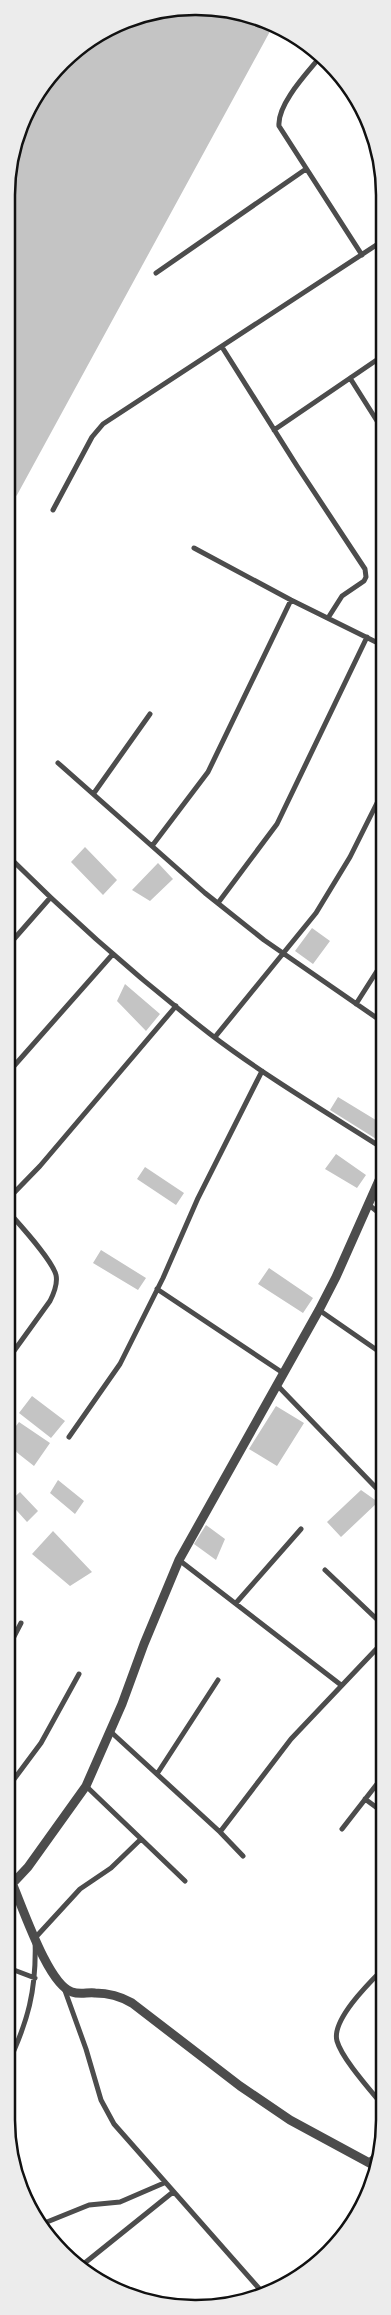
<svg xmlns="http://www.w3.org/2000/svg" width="391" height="2315" font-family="Mulish,sans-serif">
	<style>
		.building { fill: #c4c4c4 }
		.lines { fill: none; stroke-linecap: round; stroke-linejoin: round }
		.minor { stroke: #4c4c4c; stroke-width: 5 }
		.tertiary { stroke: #4c4c4c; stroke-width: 9 }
		.rim { fill: none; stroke: #111; stroke-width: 2.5 }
	</style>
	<rect width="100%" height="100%" fill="#fff"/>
	<path class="building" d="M208,7L274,24L17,495L7,505V183L26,112L71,53L135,16Z
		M85,847L117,880L103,895L71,862Z
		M158,863L173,879L150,901L132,890Z
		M312,928L330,941L313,964L295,951Z
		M125,984L160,1014L146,1031L117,1001Z
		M338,1097L384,1125V1137L381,1142L330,1110Z
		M336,1154L366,1175L357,1188L325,1169Z
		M145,1167L184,1193L176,1205L137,1179Z
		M101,1250L146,1278L138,1290L93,1263Z
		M269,1268L313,1298L303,1313L258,1284Z
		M32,1396L65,1421L51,1438L19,1413Z
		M276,1406L304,1423L277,1466L249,1449Z
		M19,1422L50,1443L34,1466L6,1444V1439Z
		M58,1480L84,1501L75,1514L50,1493Z
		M361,1490L378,1502L341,1537L327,1522Z
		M20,1492L38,1511L27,1522L9,1502Z
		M206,1525L225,1539L216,1560L194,1544Z
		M53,1531L92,1572L70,1586L32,1554Z"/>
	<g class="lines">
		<path class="minor" d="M321,56C308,72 277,104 279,126L362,255
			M156,273L306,169
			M222,347L297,466L365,569L366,577L364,581L342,596L328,618
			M350,378L384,432
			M274,430L384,355
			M53,510L92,437L103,424L384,240
			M194,548L291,600L384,646
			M58,763L205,893L264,940L384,1023
			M94,793L150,714
			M152,846L208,772L291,600
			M7,855C71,919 138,978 210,1034C265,1076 326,1112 384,1149
			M218,903L277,824L367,637
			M7,947L50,898
			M356,1004L384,960
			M215,1037L316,913L350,857L384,789
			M6,1075L112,955
			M6,1201L40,1166L176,1006
			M369,1205L384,1217
			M157,1289L283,1373
			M319,1310L384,1355
			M6,1362L50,1301C54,1293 58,1284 56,1275C52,1259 18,1223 6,1209
			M277,1385L384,1496
			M69,1437L120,1364L163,1278L198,1198L262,1071
			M179,1560L341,1685
			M325,1570L384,1626
			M236,1603L301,1529
			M6,1652L21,1623
			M111,1732L220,1832L243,1856
			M157,1774L218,1680
			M86,1786L185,1881
			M6,1790L41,1743L79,1674
			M365,1799L384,1813
			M342,1829L384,1775
			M220,1832L291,1739L384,1641
			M6,1967L35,1978
			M384,1968C370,1982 331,2020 337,2041C342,2059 372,2092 384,2107
			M64,1988L86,2049L101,2100L114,2124L264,2294
			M6,2068C28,2022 37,1990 35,1938L80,1889L111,1868L141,1839
			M369,2161L379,2152
			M42,2224L89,2205L120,2202L164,2183
			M81,2266L173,2192"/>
		<path class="tertiary" d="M6,1869C19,1895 46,1984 72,1992C80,1995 88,1992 95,1993C108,1993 120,1996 132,2003L240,2086L290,2120L375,2166
			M13,1883L28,1867L86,1786L122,1704L144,1644L179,1560L319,1310L336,1277L384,1169"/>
	</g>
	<path d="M0 0H391V2315H0ZM195 15H196A180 180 0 0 1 376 195V2120A180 180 0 0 1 196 2300H195A180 180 0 0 1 15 2120V195A180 180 0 0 1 195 15Z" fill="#ececec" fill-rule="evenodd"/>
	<path class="rim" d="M195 15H196A180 180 0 0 1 376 195V2120A180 180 0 0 1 196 2300H195A180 180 0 0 1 15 2120V195A180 180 0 0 1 195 15Z"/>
</svg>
